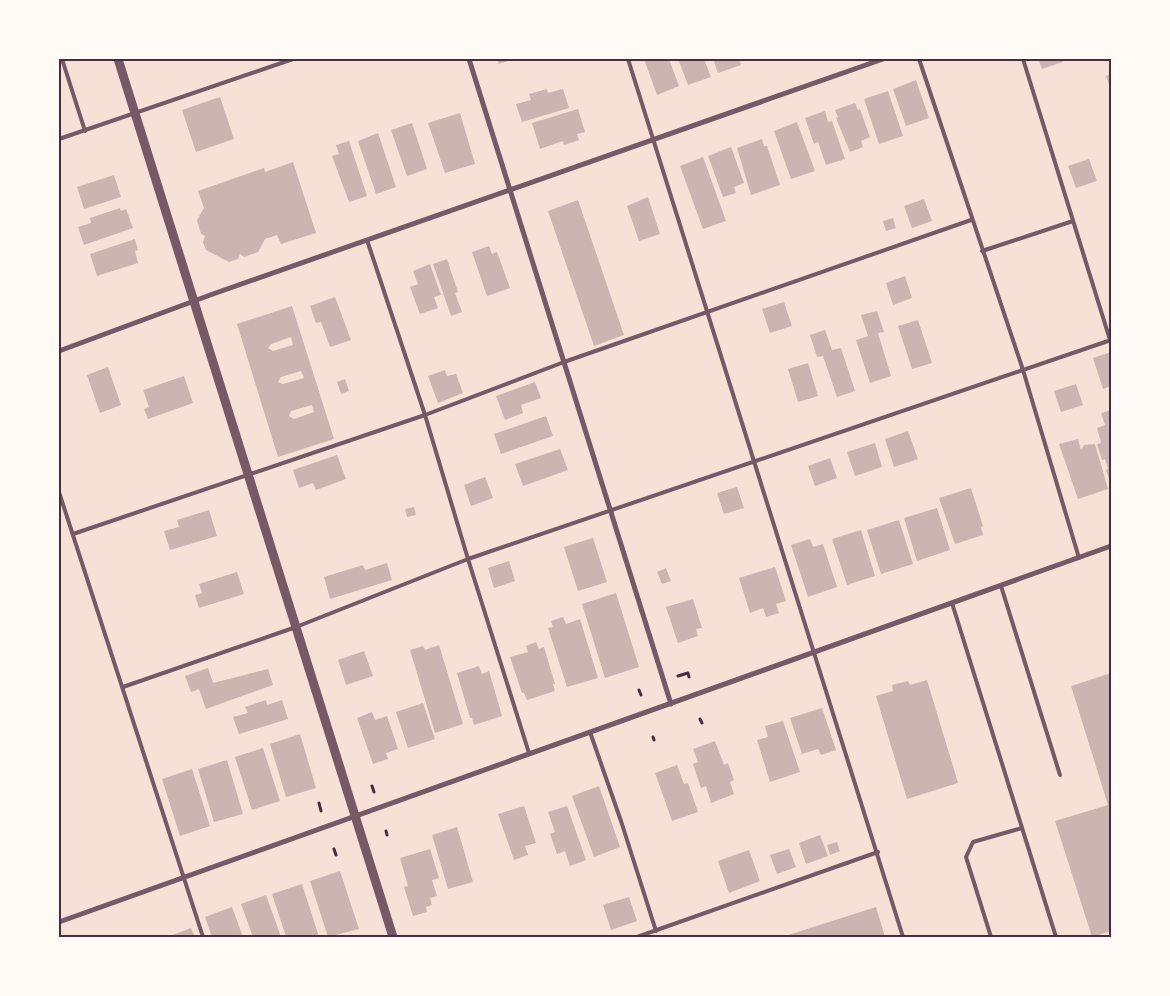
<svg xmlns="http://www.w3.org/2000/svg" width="1170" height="996" font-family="'Asap Condensed',sans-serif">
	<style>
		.building { fill: #ccb4b1; fill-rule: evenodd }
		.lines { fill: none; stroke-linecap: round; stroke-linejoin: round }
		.path { stroke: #4a2c40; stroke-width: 3 }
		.service { stroke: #755966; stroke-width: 4 }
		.minor { stroke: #755966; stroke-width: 5 }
		.tertiary { stroke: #755966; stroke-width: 9 }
		.neatline { fill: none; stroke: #4a2c40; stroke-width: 2 }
	</style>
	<rect width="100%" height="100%" fill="#f7e1d7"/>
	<path class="building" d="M497,59H514L499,64Z
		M644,59H669L679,86L657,95Z
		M678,59H704L711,77L688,85Z
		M713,59H739L741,65L718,73Z
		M1038,59H1062L1063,62L1042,69Z
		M1111,74V90L1106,76Z
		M916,80L929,118L906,126L893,89Z
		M547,89L548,93L563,89L569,108L522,122L516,104L531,100L529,94Z
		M888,91L903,136L879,144L864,99Z
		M220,97L234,139L196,152L182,110Z
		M855,103L858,110L860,109L870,137L861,141L863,147L850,152L836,118L838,117L835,110Z
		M578,109L585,132L577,134L579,140L564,145L563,141L540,149L532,123Z
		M825,111L828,122L832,121L845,159L826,165L818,142L814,144L805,118Z
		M460,113L475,164L445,173L428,123Z
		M797,122L815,171L791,179L774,131Z
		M412,123L427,169L407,176L391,130Z
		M378,133L396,187L376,194L358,141Z
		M762,139L764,146H767L780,185L751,195L737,148Z
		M349,141L367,196L349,202L332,156L339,154L336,145Z
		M731,147L744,183L734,187L736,193L723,197L708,156Z
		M703,157L726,221L703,229L680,166Z
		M1089,159L1097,181L1076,188L1068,166Z
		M293,162L316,233L281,244L277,235L265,239L258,252L244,257L240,254L238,259L229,262L206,250L203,242L205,236L201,234L197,220L204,208L198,191L264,168L265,172Z
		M114,175L121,197L84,209L77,187Z
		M648,197L660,234L639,241L627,206Z
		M924,199L932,221L912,228L904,206Z
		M578,200L624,335L594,346L548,211Z
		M120,208L121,211L126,209L133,228L84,245L78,227L91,223L90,218Z
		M893,218L896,228L886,231L883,221Z
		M135,239L138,250L135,251L138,263L97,276L90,254Z
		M489,246L492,254L497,252L510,288L487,296L472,252Z
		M447,259L458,292L455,293L462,312L451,316L433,264Z
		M430,264L441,295L434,297L438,308L420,314L410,287L418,284L413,271Z
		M905,276L912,298L893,305L886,283Z
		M335,297L351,340L330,347L321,322L316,323L310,306Z
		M784,302L792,326L770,333L762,309Z
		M292,306L334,439L278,457L237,324ZM291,337L293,345L273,351L268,348L271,344ZM301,371L304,378L283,384L278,382L281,377ZM312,405L314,412L294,419L289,416L291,411Z
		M877,311L884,332L878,333L891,376L870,383L856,340L868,336L861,315Z
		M918,320L932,363L912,369L898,326Z
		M825,330L832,350L841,348L855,391L837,397L823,356L817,357L810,335Z
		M1111,352V386L1103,389L1093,358Z
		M808,363L818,396L798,402L788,369Z
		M108,367L121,405L100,413L87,375Z
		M445,370L447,376L456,374L463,393L438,403L428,376Z
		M184,376L193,403L148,419L144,409L149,407L143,390Z
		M345,379L349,391L341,394L337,382Z
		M535,382L541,398L521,405L523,413L505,420L496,396Z
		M1076,384L1083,405L1061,412L1054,391Z
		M1111,410V485L1106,470L1108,469L1105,459L1102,460L1097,444L1101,443L1097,428L1105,425L1101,413Z
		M546,416L553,436L501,454L494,434Z
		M908,431L918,459L894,467L885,439Z
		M1078,439L1081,450L1084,445L1095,444L1108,489L1078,499L1059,444Z
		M875,443L882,467L855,476L847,452Z
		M560,449L568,470L523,486L515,464Z
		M337,455L346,479L316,490L313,483L299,488L293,470Z
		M830,458L837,478L815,486L808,466Z
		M485,477L493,498L471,506L464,485Z
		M737,487L744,508L724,514L717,493Z
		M971,488L983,526L981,527L983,535L955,544L939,498Z
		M414,507L416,515L407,517L405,509Z
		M937,508L950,550L917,561L904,518Z
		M209,510L217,536L170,550L164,531L179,527L177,520Z
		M899,520L913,564L881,574L867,530Z
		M861,530L875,576L847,585L832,539Z
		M593,538L607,582L578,591L564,547Z
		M810,539L813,547L823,544L837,587L808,597L791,545Z
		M509,561L515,581L494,588L488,568Z
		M387,563L392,580L330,599L324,577L363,565L365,570Z
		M775,567L786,601L776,604L779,613L766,617L763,608L750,613L739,578Z
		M666,568L671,581L662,584L657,572Z
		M237,572L244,594L199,608L195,595L202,593L199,584Z
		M616,593L639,667L605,678L582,604Z
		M693,599L702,628L696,629L698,636L678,643L666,607Z
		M563,617L566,624L580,619L598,678L567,687L548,628L553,627L551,621Z
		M536,642L539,649L544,647L555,684H553L555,691L527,700L524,693H522L510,657L528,652L526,646Z
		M439,645L463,724L435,733L410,650L423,646L425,650Z
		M364,651L373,676L346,685L338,660Z
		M479,666L482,674L489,671L502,716L474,725L472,718H470L457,673Z
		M208,668L213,683L268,669L273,685L206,709L199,689L191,692L185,676Z
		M1111,673V931L1092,937L1055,821L1108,805L1071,686Z
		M927,680L958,783L907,799L876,696L893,691L892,685L908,681L910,685Z
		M266,700L267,705L282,700L288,719L239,734L233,717L248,713L245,707Z
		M423,703L435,739L408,748L396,712Z
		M822,708L836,750L821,755L818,749L802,754L790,718Z
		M372,712L375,720L387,716L398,749L386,753L388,759L373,764L357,718Z
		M783,721L800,772L770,782L757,740L768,737L765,726Z
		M300,734L316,788L286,797L270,744Z
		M715,741L724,765L728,763L734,780L730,782L734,794L711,803L706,786L701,788L693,764L698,762L693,749Z
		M263,748L280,801L252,810L235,757Z
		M227,760L243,814L214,822L198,769Z
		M677,765L684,784L688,783L698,812L672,821L655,773Z
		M192,769L210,826L180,836L162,779Z
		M599,786L620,847L594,857L572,796Z
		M524,806L536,843L525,846L528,855L514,860L498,814Z
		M567,806L586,860L570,866L565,851L557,854L550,834L555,832L548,812Z
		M457,827L473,882L448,889L432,835Z
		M820,835L828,856L806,864L799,843Z
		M837,842L840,851L830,855L827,845Z
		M430,849L439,878L432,880L437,896L430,898L432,905L426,907L427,912L413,916L404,887L408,886L400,858Z
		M789,849L796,867L777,874L770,855Z
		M749,850L760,881L729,893L718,861Z
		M340,871L359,929L328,937L310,881Z
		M302,884L319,937H286L272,894Z
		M266,895L281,937H253L241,904Z
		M629,897L637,921L611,930L603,905Z
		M232,907L243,937H212L205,917Z
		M876,907L885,937H782Z
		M191,928L195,937H167Z"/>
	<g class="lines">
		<path class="path" d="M678,676L688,673L689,677
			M639,690L641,695
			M700,719L702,723
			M653,737L654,740
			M372,786L374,792
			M319,803L321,811
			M386,831L387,835
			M334,849L336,855"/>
		<path class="service" d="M62,59L85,131
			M628,59L903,937
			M919,59L1023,370L1079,558
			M1023,59L1110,340
			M59,139L293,59
			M367,240L425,415L468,559L529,753
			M982,251L1073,221
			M59,492L203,937
			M73,534L425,415L564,362L971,220
			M1001,586L1060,775
			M952,603L1056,937
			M123,687L296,627L468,559L1111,340
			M590,732L621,821L656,931
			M637,937L878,852
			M991,937L966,857L973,842L1022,828"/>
		<path class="minor" d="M469,59L671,704
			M59,351L213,294L883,59
			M59,922L1111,546"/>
		<path class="tertiary" d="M118,59L393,937"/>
	</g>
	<rect width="1170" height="996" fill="none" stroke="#fffaf5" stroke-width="120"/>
	<rect x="60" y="60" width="1050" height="876" class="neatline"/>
</svg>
